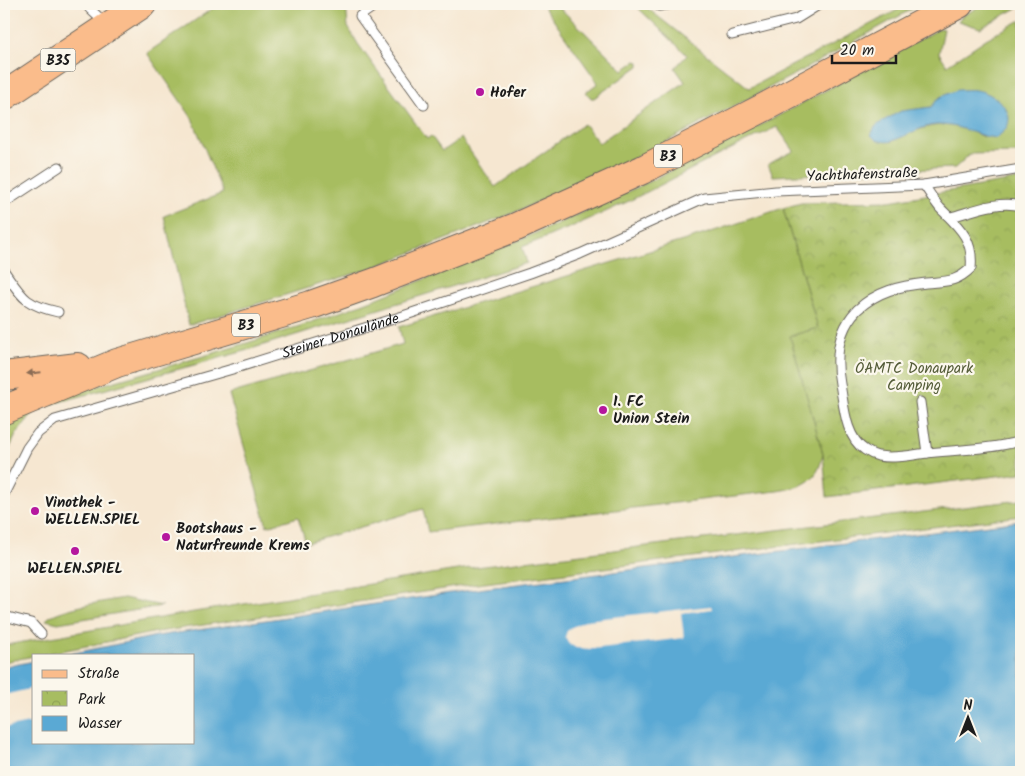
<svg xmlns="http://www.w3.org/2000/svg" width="1025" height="776" font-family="Kalam,sans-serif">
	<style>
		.green { fill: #a7bd61; stroke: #626c3e; fill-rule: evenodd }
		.park { fill: url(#park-crowns); stroke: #626c3e }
		.water { fill: #5aa9d4; stroke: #3b6278 }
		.pier { fill: #f6e7d1 }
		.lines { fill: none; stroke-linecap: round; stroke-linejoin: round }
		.lane-casing { stroke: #68635b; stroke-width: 11 }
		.primary-casing { stroke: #68635b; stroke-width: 30 }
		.highway-casing { stroke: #68635b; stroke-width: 30 }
		.lane { stroke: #fff; stroke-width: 9 }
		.primary { stroke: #fabc8b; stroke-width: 28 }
		.highway { stroke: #fabc8b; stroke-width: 28 }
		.oneway { fill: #8b6c54 }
		.poi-dot { fill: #b5179e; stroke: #fbf7ec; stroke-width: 2 }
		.labels { text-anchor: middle; stroke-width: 4.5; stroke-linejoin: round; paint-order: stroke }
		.shield { fill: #fbf7ec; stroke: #5f5e5a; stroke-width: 1 }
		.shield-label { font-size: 14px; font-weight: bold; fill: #1c1c1c }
		.poi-label { font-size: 15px; font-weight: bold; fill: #1c1c1c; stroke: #fbf7ec; text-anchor: start }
		.street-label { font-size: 15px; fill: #1c1c1c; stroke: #fbf7ec }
		.park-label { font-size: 15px; fill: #545c38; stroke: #fbf7ec }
	</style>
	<defs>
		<pattern id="park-crowns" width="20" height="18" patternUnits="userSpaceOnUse" patternTransform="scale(1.25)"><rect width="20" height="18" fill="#a7bd61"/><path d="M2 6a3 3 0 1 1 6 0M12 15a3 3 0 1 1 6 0" fill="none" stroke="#8fa254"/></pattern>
	</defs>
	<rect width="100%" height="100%" fill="#fbf7ec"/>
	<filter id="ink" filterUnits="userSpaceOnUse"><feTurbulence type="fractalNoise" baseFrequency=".02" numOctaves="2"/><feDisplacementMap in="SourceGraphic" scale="10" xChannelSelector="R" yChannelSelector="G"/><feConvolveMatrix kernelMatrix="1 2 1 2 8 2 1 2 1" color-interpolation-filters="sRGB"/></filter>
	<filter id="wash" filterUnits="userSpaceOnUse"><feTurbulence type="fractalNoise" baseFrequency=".0096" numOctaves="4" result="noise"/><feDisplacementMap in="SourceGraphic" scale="20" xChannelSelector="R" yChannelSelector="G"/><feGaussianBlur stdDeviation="1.12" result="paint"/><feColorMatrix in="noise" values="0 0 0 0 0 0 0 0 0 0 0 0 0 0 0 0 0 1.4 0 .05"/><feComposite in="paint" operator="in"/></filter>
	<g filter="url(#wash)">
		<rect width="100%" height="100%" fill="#f6e7d1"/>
		<path class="green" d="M219,4H346L348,27L358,44L427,139L431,136L442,151L461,138L495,187L584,124L599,143L685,82L675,68L687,55L634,4H642L749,88L909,4H921L803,70L637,157L511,214L369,269L189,325L164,216L223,193L192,118L147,53Z
			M542,4H556L623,70L636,61L639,62V66L594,98H591L586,92L598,83Z
			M985,4H1021V6L980,28L958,21L962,16Z
			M1021,20V153L970,154L955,168L773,176L768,164L794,151L777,127C726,150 678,177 627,202C593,218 558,233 522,247L527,263L238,353L52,404L51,399C161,368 273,339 380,297C471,261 561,224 648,182C748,134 844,80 941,28L944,29L939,53L947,65L986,39ZM931,107L983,137C947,117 925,125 890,142L883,121L901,112Z
			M783,208L818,328L791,336L823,454C818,482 803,487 777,491L428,532L423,509L306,543L298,517L267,526L229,394L403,344L399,327L699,236Z
			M35,410L16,435L4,460L5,423Z
			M1021,500V516L477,584L157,632L41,655H34V656L4,662V650H6V645L194,612L476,567Z
			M124,598L162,606L58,623L46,620C53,609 108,601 124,598Z"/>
		<path class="park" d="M1021,179V473L827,497L823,454L790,336L818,328L783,208L801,203L889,201Z"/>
		<path class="water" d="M957,90C963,90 970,89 976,90C993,92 1019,112 1005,130C1003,133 999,135 996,138C974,136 961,124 936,125C920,126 906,137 891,141C887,143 881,141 876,140L871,135L875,127L883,121L901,111L931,107L940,97Z
			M1021,521V772H4V667L34,661V742H194V655H65L157,636L478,589Z"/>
		<path class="pier" d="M711,606L712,609L681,613L684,638L591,649L576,648L568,643L565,637L567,631L574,626L587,620Z
			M34,688V722L4,728V695Z"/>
	</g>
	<g filter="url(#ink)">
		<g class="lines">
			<g class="lane-casing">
				<g id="lane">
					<path d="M86,4L91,10L106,24"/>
					<path d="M377,4L360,16L424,105"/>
					<path d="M657,4L659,6L674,4"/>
					<path d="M732,35L796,19L820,4"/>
					<path d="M924,185C929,192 934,201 940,208C959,227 974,239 971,268C956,283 945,281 926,283C900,286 877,291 857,310C837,331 835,357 840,384C844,405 845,437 865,450C868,452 874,455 878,456C894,459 912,455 927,453C958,450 991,449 1021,441"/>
					<path d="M4,203L59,167"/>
					<path d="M951,217C973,211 998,200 1021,206"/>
					<path d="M4,271C23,298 24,304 58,312"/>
					<path d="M920,402L927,453"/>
					<path id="s1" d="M4,494L27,448L38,433L55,420L236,368L403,316L530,273L580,254L704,198L776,191L924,185L1021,169"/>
					<path d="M4,616L31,623L41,634"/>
				</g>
			</g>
			<g class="primary-casing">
				<path id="primary" d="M4,96L142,4"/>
			</g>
			<g class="highway-casing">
				<path id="highway" d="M4,376L78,367
					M4,410L117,363L311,305L373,283L516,227L642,170L763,108L959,4"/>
			</g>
			<use href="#lane" class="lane"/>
			<use href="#primary" class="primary"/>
			<use href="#highway" class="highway"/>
		</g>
		<defs><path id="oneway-solid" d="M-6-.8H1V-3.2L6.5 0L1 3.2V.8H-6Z" transform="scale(1.25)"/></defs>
		<use class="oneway" href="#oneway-solid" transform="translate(34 373) rotate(174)"/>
	</g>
	<g class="poi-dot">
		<circle cx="480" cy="92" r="5"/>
		<circle cx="603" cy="410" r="5"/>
		<circle cx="35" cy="511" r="5"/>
		<circle cx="166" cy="537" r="5"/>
		<circle cx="75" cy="551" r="5"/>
	</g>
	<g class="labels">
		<g class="shield">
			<rect x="40.5" y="48.5" width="35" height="23" rx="4"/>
			<rect x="654" y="144.5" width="28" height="23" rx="4"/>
			<rect x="232" y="313.5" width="28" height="23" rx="4"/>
		</g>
		<g class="shield-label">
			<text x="58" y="65">B35</text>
			<text x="668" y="161">B3</text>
			<text x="246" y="330">B3</text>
		</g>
		<g class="poi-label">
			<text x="490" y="97">Hofer</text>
			<text x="613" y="406">1. FC<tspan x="613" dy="17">Union Stein</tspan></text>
			<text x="45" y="507">Vinothek -<tspan x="45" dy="17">WELLEN.SPIEL</tspan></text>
			<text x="176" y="533">Bootshaus -<tspan x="176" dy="17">Naturfreunde Krems</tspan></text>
			<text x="75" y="573" text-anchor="middle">WELLEN.SPIEL</text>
		</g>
		<g class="street-label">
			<text transform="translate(862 174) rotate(-2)" y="5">Yachthafenstraße</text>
			<text dy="5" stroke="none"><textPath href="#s1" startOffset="389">Steiner Donaulände</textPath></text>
		</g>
		<g class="park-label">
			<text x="914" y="373">ÖAMTC Donaupark<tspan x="914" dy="17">Camping</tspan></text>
		</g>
	</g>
	<rect width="1025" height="776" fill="none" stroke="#fbf7ec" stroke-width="20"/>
	<rect x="32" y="654" width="162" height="90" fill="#fbf7ec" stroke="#a29f99"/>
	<rect x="42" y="670" width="25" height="8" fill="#fabc8b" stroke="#a29f99"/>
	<text x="78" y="678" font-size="15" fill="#1c1c1c">Straße</text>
	<rect x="42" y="691" width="25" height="15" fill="url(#park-crowns)" stroke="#a29f99"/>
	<text x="78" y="704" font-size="15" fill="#1c1c1c">Park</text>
	<rect x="42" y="716" width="25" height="15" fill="#5aa9d4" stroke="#a29f99"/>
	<text x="78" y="728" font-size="15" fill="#1c1c1c">Wasser</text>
	<g transform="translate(968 718)" stroke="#fbf7ec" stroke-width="4" paint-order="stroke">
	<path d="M0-4L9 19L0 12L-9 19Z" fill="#1c1c1c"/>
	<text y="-8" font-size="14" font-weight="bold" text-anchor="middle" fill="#1c1c1c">N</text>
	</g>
	<path d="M832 55v8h64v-8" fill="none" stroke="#1c1c1c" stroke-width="2.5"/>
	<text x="840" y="55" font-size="15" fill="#1c1c1c" stroke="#fbf7ec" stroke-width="4" paint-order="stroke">20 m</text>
</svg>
